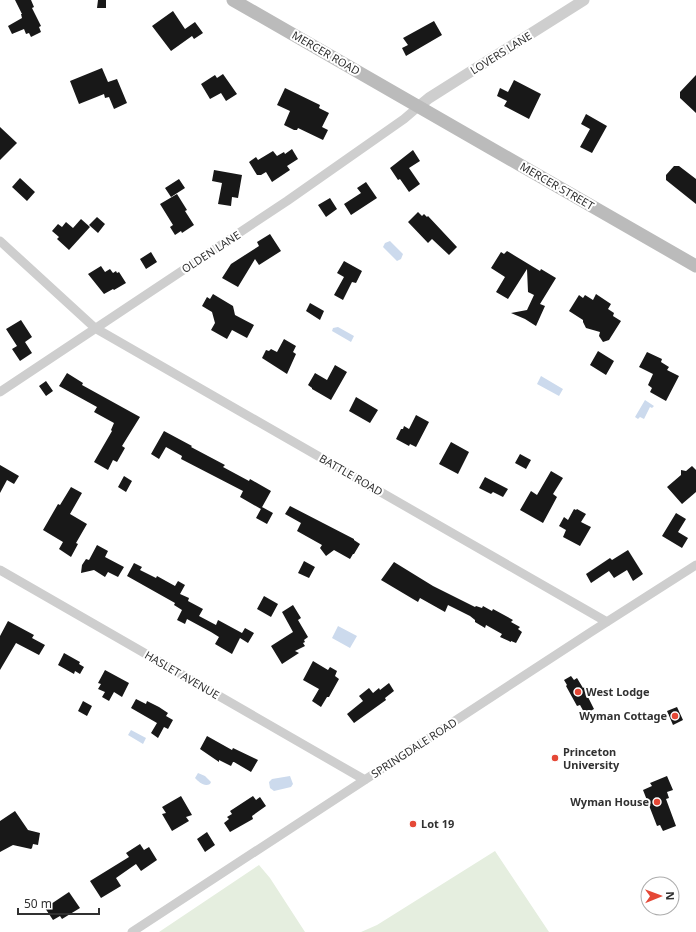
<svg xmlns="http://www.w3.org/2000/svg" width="696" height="932" font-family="'Noto Sans',sans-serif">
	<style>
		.green { fill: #e5eedf }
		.water { fill: #ccdaed }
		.building { fill: #181818 }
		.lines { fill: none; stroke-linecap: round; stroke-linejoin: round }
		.minor { stroke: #cecece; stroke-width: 9 }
		.tertiary { stroke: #cecece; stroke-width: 11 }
		.secondary { stroke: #bbb; stroke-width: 13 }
		.poi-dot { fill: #e54836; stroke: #fff; stroke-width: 1.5 }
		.labels { text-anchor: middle; stroke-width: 4; stroke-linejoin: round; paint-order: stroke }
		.street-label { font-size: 11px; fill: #313131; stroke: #fff }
		.poi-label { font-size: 11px; font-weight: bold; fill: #313131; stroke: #fff; text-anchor: start }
	</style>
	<rect width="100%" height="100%" fill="#fff"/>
	<path class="green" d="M495,851L549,932H361L377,925Z
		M259,865L270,878L305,932H159Z"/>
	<path class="water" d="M390,241L403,254L401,259L397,261L383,247L385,243Z
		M338,327L354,336L351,342L332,331L333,328Z
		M541,376L563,389L559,396L537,384Z
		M645,400L654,406L652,408L650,407L644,419L640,417L638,419L635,417Z
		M338,626L357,636L350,648L332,638Z
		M131,730L146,738L143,744L128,735Z
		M198,773L205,776L211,782L210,784C204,787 199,782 195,778Z
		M290,776L293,784L291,787L274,791L270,788L269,782L272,779Z"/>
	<path class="building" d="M15,0H31L34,7L32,8L41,26L39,27L41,32L31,37L29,33L26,34L24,29L12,34L8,26L22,18L21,14H22Z
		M98,0H106V8H97Z
		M173,11L185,29L195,22L203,33L194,39L192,36L171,51L152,26Z
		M434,21L442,35L406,56L402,48L408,45L403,38Z
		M102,68L108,82L117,79L127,103L114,109L109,97L105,98L104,94L79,104L70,81Z
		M223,74L237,94L226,101L221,93L210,99L201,84L215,75L217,78Z
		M696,75V113L680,98V92Z
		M514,80L541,94L529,119L504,106L507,101L497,96L500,88L508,92Z
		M285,88L320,105L319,108L329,113L322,127L328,130L323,140L298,128L297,130H294L284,125L290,111L277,105Z
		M586,114L607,126L592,153L580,147L590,129L581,124Z
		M0,127L17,143L0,160Z
		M292,149L298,159L287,166L290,170L272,182L266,172L261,175H257L249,162L256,157L258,160L273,151L277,156L284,152L285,154Z
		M413,150L420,161L409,168L420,184L409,192L400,179L398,180L390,168Z
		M674,166H679L696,179V204L666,180V175Z
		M214,170L242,175L238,198L232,197L231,206L218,204L222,183L212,181Z
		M20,178L35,192L27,201L12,187Z
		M179,179L185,188L171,197L165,188Z
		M366,182L377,198L351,215L344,204L361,193L357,188Z
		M177,194L187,210L185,211L194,225L182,233L181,231L175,235L170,227L173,225L160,204Z
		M330,198L337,209L326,217L318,205Z
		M418,212L422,216L424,214L427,217L428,216L457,247L449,255L432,239L428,243L408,222Z
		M97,217L105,224L98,233L89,225Z
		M81,219L90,227L69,250L57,239L59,237L52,231L58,224L62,227L66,222L73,228Z
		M270,234L281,251L259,265L255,259L238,287L222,278L231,264L259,246L257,242Z
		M507,251L540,271L541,269L556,278L540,304L545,306L536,326L525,319L511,313L527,310L534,295L528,292L527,269L508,299L496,292L505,277L491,268L501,252L504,254Z
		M151,252L157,262L146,269L140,259Z
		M344,261L362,271L356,283L352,282L343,300L334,295L344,277L337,273Z
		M101,266L105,272L110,269L113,273L116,271L117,273L119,272L126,283L114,290L113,289L104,294L88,274Z
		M213,294L233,306L235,315L254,325L247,338L232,330L227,339L211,330L215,323L212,312L202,306L207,297L210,299Z
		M596,294L611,304L608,309L614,313L613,316L621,321L609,340L603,342L599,336L600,332L586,328L583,322V320L569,311L579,295L583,298L585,295L593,300Z
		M310,303L324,311L320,320L306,311Z
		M21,320L32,337L25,342L32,353L20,361L12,349L17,346L6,329Z
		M284,339L296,346L293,352L296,354L287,374L262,358L266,350L269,351L271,349L277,352Z
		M598,351L614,361L606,375L590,365Z
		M647,352L662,359L661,362L669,367L667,370L679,376L666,401L650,392L652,388L648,385L653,374L639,367Z
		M335,365L347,372L331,400L312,389V388L308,385L315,373L327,380Z
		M67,373L83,383L82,385L140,417L122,446L125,448L117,462L113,460L108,470L94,462L112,431L111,430L114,423L94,412L97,407L59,386Z
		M46,381L53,391L46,396L39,386Z
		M356,397L378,410L370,423L349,411Z
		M416,415L429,422L416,447L410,444L409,446L396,439L401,429H403L404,426L409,429Z
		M164,431L192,446L191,447L225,465L223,467L249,481L250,479L271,491L261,509L240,497L243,491L181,459L182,456L166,447L159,459L151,454Z
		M451,442L469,452L458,474L439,464Z
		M520,454L531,460L526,469L515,463Z
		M0,465L19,476L14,484L7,480L0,493Z
		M692,466L696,470V492L682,504L667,487L681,475V470L686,471Z
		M551,471L563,478L553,494L557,497L543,523L520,510L531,491L537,495Z
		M124,476L132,481L126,492L118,487Z
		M485,477L508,489L503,497L493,492L491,494L479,488Z
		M71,487L82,493L70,514L87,524L76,543L78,544L71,557L59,549L63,542L43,530L58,504L60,505Z
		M290,506L354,539V540L360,544L354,554H353L350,559L334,550L326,556L320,548L322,545L297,531L301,523L285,514Z
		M262,507L273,513L267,524L256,518Z
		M574,509L576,510L577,509L586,514L581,522L591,527L580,546L563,537L566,530L559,526L564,517L568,520Z
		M676,513L686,519L678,532L688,538L682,548L662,536Z
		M97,545L108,551L105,557L124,567L118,577L108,572L105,577L94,570L81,573L82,565L86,559L89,560Z
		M628,550L643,574L633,581L627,570L614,578L609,571L591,583L586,574L610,558L612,560Z
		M304,561L315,567L309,578L298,573Z
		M394,562L433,586L475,607L476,606L482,608L483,606L492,611L493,609L513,620L511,622L520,627L518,629L522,632L516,643L511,641V642L500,637L502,634L486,625L485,628L475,622V620L470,616L448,605L445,612L420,598L418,602L381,580Z
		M134,563L142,567L140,570L156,578L157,576L175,586L178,581L185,585L180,594L189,598L188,601L203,609L199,616L216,625L218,620L242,633L245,628L254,633L248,643L240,638L232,654L215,644L219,637L211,632L187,619L185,624L177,620L182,610L174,605L175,603L127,576Z
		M264,596L278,604L271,617L257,609Z
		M293,605L301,618L298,620L308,637L304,640L305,642L303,643L305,646L295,651L299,653L282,664L271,646L293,632L282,612Z
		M8,621L34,635L32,638L45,645L39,655L16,643L0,670V636Z
		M64,653L80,662L79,664L84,667L80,674L75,671L74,674L58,665Z
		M313,661L328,670L330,667L337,671L335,676L339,679L329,697H327L321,707L312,701L319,689L303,680Z
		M105,670L129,683L122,697L114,692L109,701L102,697L105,692L98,689L101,684L98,683Z
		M571,676L574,680L577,678L583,688L585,687L590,696L588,697L594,709L585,714L580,705L577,706L566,686L567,685L564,680Z
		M389,683L394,691L385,698L386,700L354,723L347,714L363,701L359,696L369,688L373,693L379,688L380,690Z
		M136,699L146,704L147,701L159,707L168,713L166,716L173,720L168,729L164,727L158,738L151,733L157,723L131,708Z
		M83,701L92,706L87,716L78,711Z
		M677,707L683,720L673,725L667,711Z
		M207,736L232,750L233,748L258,760L251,772L234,762H233L231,766L219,760V762L200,749Z
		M667,776L673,790L667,792L669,798L666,799L676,826L663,831L660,825L657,826L643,790L652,786L650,783Z
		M181,796L192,815L186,817L189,821L172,831L162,814L166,813L162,807Z
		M253,796L256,800L260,797L266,806L252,816L253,819L230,832L224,823L229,819L227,817L232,814L230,811Z
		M15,811L28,830L40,833L38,845L33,844L32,848L31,849L13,845L0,852V821Z
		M207,832L215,845L205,852L197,839Z
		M140,844L144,850L149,847L157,860L141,871L136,864L116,878L121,886L101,898L90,881L129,857L126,853Z
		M69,892L80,908L62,919L60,916L53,920L45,908Z"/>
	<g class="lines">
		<path class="minor" d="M0,241L95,328L607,622
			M0,392L287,201L404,119L418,107
			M0,570L365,780
			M132,932L591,632L696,565"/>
		<path class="tertiary" d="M418,107L429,98L584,0"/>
		<path class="secondary" d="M233,0L696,266"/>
	</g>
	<g class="poi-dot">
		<circle cx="578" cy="692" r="4"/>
		<circle cx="675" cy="716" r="4"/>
		<circle cx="555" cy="758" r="4"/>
		<circle cx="657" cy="802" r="4"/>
		<circle cx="413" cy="824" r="4"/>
	</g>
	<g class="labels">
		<g class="street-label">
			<text transform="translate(326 53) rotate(30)" y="4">MERCER ROAD</text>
			<text transform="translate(501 53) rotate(-32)" y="4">LOVERS LANE</text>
			<text transform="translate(557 186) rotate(30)" y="4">MERCER STREET</text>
			<text transform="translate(211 252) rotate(-33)" y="4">OLDEN LANE</text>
			<text transform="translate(351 475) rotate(30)" y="4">BATTLE ROAD</text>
			<text transform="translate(182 675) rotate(30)" y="4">HASLET AVENUE</text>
			<text transform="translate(414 748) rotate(-33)" y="4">SPRINGDALE ROAD</text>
		</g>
		<g class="poi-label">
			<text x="586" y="696">West Lodge</text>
			<text x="667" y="720" text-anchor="end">Wyman Cottage</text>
			<text x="563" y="756">Princeton<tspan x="563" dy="13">University</tspan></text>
			<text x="649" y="806" text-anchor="end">Wyman House</text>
			<text x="421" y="828">Lot 19</text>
		</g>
	</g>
	<g transform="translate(660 896) rotate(89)"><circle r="19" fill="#ffffff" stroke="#adadad"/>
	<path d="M0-3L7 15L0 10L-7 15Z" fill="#e54836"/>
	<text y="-6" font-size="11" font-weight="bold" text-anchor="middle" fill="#313131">N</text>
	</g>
	<path d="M18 908v6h81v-6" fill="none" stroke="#313131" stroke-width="2"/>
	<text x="24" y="908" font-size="12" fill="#313131" stroke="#ffffff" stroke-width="3" paint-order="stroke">50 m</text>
</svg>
